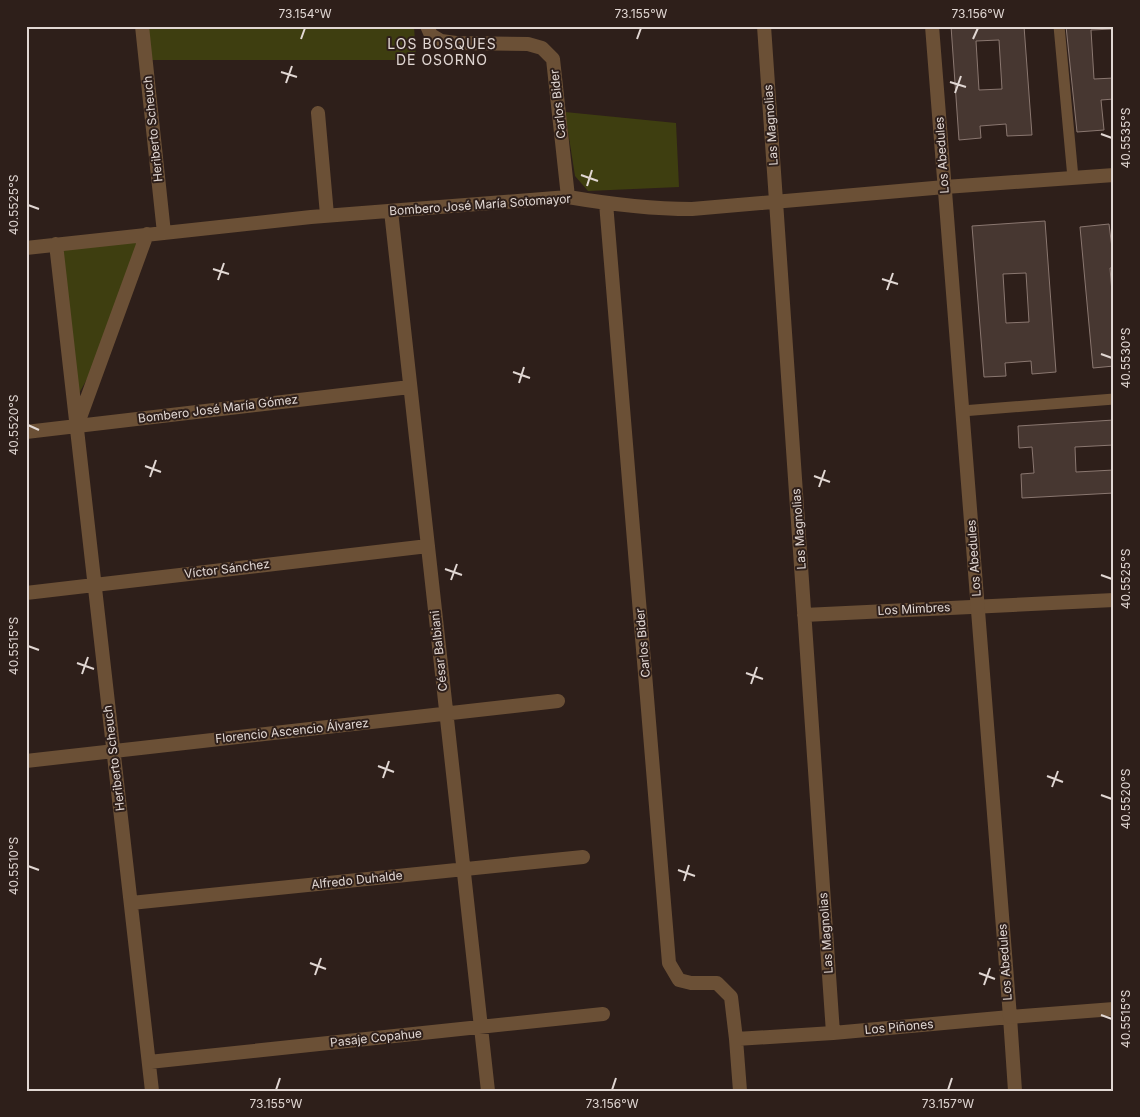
<svg xmlns="http://www.w3.org/2000/svg" width="1140" height="1117" font-family="Inter,sans-serif">
	<style>
		.green { fill: #3e3e10 }
		.building { fill: #473731; stroke: #8a7770; fill-rule: evenodd }
		.lines { fill: none; stroke-linecap: round; stroke-linejoin: round }
		.service { stroke: #6b5036; stroke-width: 11 }
		.minor { stroke: #6b5036; stroke-width: 14 }
		.tertiary { stroke: #6b5036; stroke-width: 14 }
		.ticks { fill: none; stroke: #e1d7d3; stroke-width: 2 }
		.labels { text-anchor: middle; stroke-width: 4; stroke-linejoin: round; paint-order: stroke }
		.street-label { font-size: 12px; fill: #e1d7d3; stroke: #2e1f1a }
		.neighbourhood-label { font-size: 14px; letter-spacing: 1px; fill: #e1d7d3; stroke: #2e1f1a }
		.neatline { fill: none; stroke: #e1d7d3; stroke-width: 2 }
		.ticks-label { font-size: 12px; text-anchor: middle; fill: #e1d7d3 }
	</style>
	<rect width="100%" height="100%" fill="#2e1f1a"/>
	<path class="green" d="M147,26H414L416,60H148Z
		M565,112L676,123L679,187L588,191L575,176Z
		M142,235L103,350L71,408L63,244Z"/>
	<path class="building" d="M951,26H1024L1032,135L1007,136L1006,124L980,126L981,138L959,140ZM999,40L1002,89L979,90L976,41Z
		M1066,26H1114V36L1113,29L1091,30L1094,79L1114,78V99L1101,100L1104,130L1077,132Z
		M1045,221L1056,372L1032,374L1031,361L1005,363L1006,376L984,377L972,226ZM1026,273L1029,322L1006,323L1003,274Z
		M1109,224L1112,248L1114,247V268H1110L1114,317V366L1093,368L1080,227Z
		M1114,420V445L1075,447L1076,472L1114,470V493L1022,498L1021,474L1034,473L1032,447L1019,448L1018,426Z"/>
	<g class="lines">
		<path class="service" d="M1059,26L1073,178
			M962,411L1114,399"/>
		<path class="minor" d="M142,26L164,233
			M427,26L431,35L441,41L456,43L528,44L542,48L553,59L568,197
			M764,26L833,1033
			M318,113L327,215
			M606,203L669,963L679,980L691,983H717L731,997L736,1039
			M391,211L488,1091
			M56,244L152,1091
			M26,248L311,217L568,197C609,204 650,209 692,209L945,187L1114,175
			M78,423L147,234
			M26,432L410,387
			M26,593L428,546
			M804,615L1114,600
			M26,761L558,701
			M131,903L583,857
			M149,1062L603,1014
			M740,1091L736,1039L833,1033L1010,1017L1015,1091"/>
		<path class="tertiary" d="M932,26L1010,1017L1114,1009"/>
	</g>
	<path class="ticks" d="M301,39L305,28M637,39L641,28M973,39L978,28M281,72L297,77M950,82L966,87M286,83L292,66M955,93L961,76M1101,134L1112,138M581,175L598,181M587,186L592,170M28,205L39,209M213,269L229,274M882,279L898,284M218,280L224,263M887,290L893,273M1101,354L1112,358M513,372L530,378M519,383L524,367M28,425L39,430M145,466L161,472M814,476L830,482M150,477L156,460M819,487L825,470M445,569L462,575M1101,575L1112,579M451,580L457,564M28,646L39,650M77,663L94,669M746,673L763,679M82,674L88,657M751,684L757,667M378,766L394,772M1047,776L1063,782M383,778L389,761M1052,787L1058,771M1101,795L1112,799M28,866L39,870M678,870L695,876M684,881L689,865M310,963L326,969M979,973L995,979M315,975L321,958M984,985L990,968M1101,1015L1112,1019M276,1090L280,1078M612,1090L616,1078M948,1090L952,1078"/>
	<g class="labels">
		<g class="street-label">
			<text transform="translate(558 104) rotate(-96)" y="4">Carlos Bider</text>
			<text transform="translate(771 125) rotate(-94)" y="4">Las Magnolias</text>
			<text transform="translate(153 129) rotate(-96)" y="4">Heriberto Scheuch</text>
			<text transform="translate(942 155) rotate(-94)" y="4">Los Abedules</text>
			<text transform="translate(480 205) rotate(-4)" y="4">Bombero José María Sotomayor</text>
			<text transform="translate(218 409) rotate(-7)" y="4">Bombero José María Gómez</text>
			<text transform="translate(799 529) rotate(-94)" y="4">Las Magnolias</text>
			<text transform="translate(974 558) rotate(-94)" y="4">Los Abedules</text>
			<text transform="translate(227 569) rotate(-7)" y="4">Víctor Sánchez</text>
			<text transform="translate(914 609) rotate(-3)" y="4">Los Mimbres</text>
			<text transform="translate(643 643) rotate(-95)" y="4">Carlos Bider</text>
			<text transform="translate(439 651) rotate(-96)" y="4">César Balbiani</text>
			<text transform="translate(292 731) rotate(-6)" y="4">Florencio Ascencio Álvarez</text>
			<text transform="translate(114 758) rotate(-97)" y="4">Heriberto Scheuch</text>
			<text transform="translate(357 880) rotate(-6)" y="4">Alfredo Duhalde</text>
			<text transform="translate(826 933) rotate(-94)" y="4">Las Magnolias</text>
			<text transform="translate(1005 962) rotate(-94)" y="4">Los Abedules</text>
			<text transform="translate(899 1027) rotate(-5)" y="4">Los Piñones</text>
			<text transform="translate(376 1038) rotate(-6)" y="4">Pasaje Copahue</text>
		</g>
		<g class="neighbourhood-label">
			<text x="442" y="49">LOS BOSQUES<tspan x="442" dy="16">DE OSORNO</tspan></text>
		</g>
	</g>
	<rect width="1140" height="1117" fill="none" stroke="#2e1f1a" stroke-width="55"/>
	<rect x="28" y="28" width="1084" height="1062" class="neatline"/>
	<g class="ticks-label">
		<text x="305" y="18">73.154°W</text>
		<text x="641" y="18">73.155°W</text>
		<text x="978" y="18">73.156°W</text>
		<text transform="translate(1126 138) rotate(-90)" y="4">40.5535°S</text>
		<text transform="translate(14 205) rotate(-90)" y="4">40.5525°S</text>
		<text transform="translate(1126 358) rotate(-90)" y="4">40.5530°S</text>
		<text transform="translate(14 425) rotate(-90)" y="4">40.5520°S</text>
		<text transform="translate(1126 579) rotate(-90)" y="4">40.5525°S</text>
		<text transform="translate(14 646) rotate(-90)" y="4">40.5515°S</text>
		<text transform="translate(1126 799) rotate(-90)" y="4">40.5520°S</text>
		<text transform="translate(14 866) rotate(-90)" y="4">40.5510°S</text>
		<text transform="translate(1126 1019) rotate(-90)" y="4">40.5515°S</text>
		<text x="276" y="1108">73.155°W</text>
		<text x="612" y="1108">73.156°W</text>
		<text x="948" y="1108">73.157°W</text>
	</g>
</svg>
